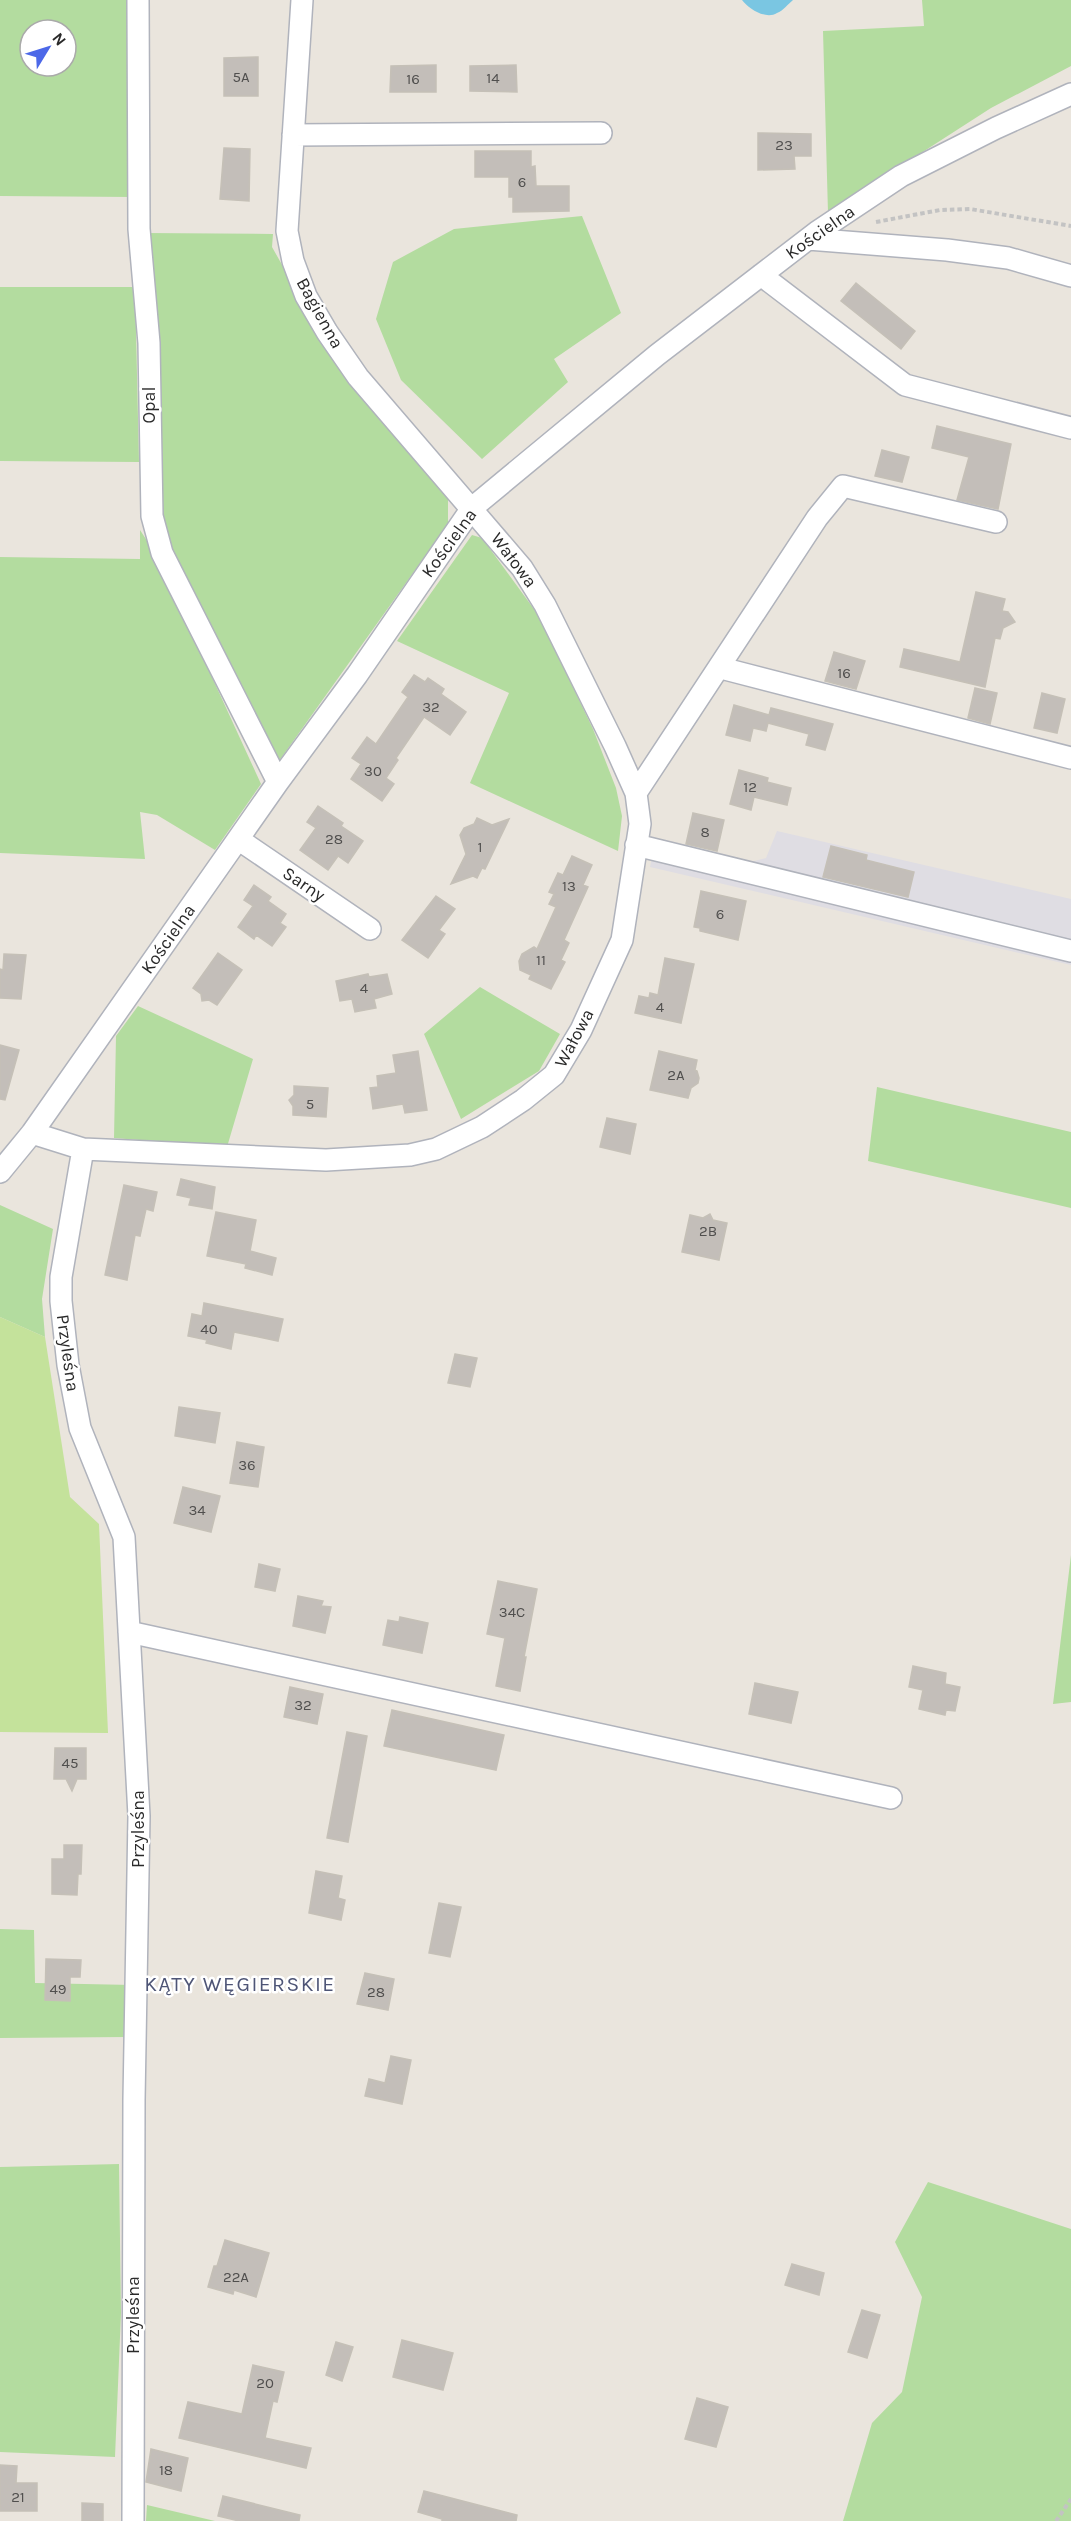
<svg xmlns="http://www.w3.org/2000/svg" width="1071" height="2521" font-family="Karla,sans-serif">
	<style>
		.industrial { fill: #dfdde3 }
		.green { fill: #b3dc9f; fill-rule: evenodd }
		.pitch { fill: #c4e29b }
		.water { fill: #7ac6e2 }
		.building { fill: #c3beb9; stroke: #c5c0b7; stroke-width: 1.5 }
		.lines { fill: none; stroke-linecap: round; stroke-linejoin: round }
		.minor-casing { stroke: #b0b3bc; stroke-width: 24 }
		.path { stroke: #c3c3c3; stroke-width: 4; stroke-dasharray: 4.5 3; stroke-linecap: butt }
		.minor { stroke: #fff; stroke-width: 21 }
		.labels { text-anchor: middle; stroke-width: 5; stroke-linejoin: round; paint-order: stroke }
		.number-label { font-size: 15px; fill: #504f4e }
		.street-label { font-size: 18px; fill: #2a2a2a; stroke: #fff }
		.quarter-label { font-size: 21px; letter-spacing: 1.5px; fill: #4e5576; stroke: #fff }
	</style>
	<rect width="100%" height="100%" fill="#eae5dd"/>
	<path class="industrial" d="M777,831L1071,899V965L650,867L656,838L671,843L677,850L743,864L766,858Z"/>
	<path class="green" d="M0,0H133V197L0,196ZM30,30H66V66H30Z
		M922,0H1071V66L991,108L828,213L823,31L924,26Z
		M582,216L621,313L554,359L568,382L482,459L401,380L376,319L393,262L454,229Z
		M143,233L273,234L272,247L348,382L448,496V524L279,761L169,552L160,511Z
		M0,287H135L139,462L0,461Z
		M140,530L155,553L261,784L215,850L157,815L140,812L145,859L0,853V557L140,559Z
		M472,535L482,538L539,616L593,729L616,788L622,816L618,851L470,783L509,693L397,641Z
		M480,987L560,1034L539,1071L461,1119L424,1034Z
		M138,1006L253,1059L227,1147L114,1138L116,1036Z
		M877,1087L1071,1132V1208L868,1161Z
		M0,1205L53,1229L42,1299L45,1337L0,1317Z
		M1071,1555V1702L1053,1704Z
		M0,1929L34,1930L35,1983L133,1985L128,2037L0,2038Z
		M119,2164L121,2313L115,2457L0,2452V2167Z
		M928,2182L1071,2229V2521H843L872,2423L902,2392L922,2297L895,2242Z
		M147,2505L215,2521H146Z"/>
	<path class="pitch" d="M0,1317L45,1337L70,1497L99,1524L108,1733L0,1732Z"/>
	<path class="water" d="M742,0H793C788,4 783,11 777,13C766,20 749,9 742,0Z"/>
	<path class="building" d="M258,57V96H224V58Z
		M436,65V92H390L391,66Z
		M516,65L517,92L470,91V66Z
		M758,133L811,134V156H794L795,169L758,170Z
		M224,148L250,149L249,201L220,199Z
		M475,151H531V167L535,166L536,186H569V211L513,212V197H509V177H475Z
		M856,283L915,331L901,349L841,301Z
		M937,426L1011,444L998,509L957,500L969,457L932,448Z
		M882,450L909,457L902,482L875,476Z
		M976,592L1005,599L1002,611L1008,612L1015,622L1003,628L1000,639L995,638L985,687L900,667L904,649L960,662Z
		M834,652L865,661L856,689L825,681Z
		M414,675L425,682L428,678L444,689L441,694L466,712L450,735L424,717L396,758L398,760L386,778L394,784L382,801L351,779L361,764L352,758L367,737L376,744L408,697L402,692Z
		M975,688L997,693L990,724L968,718Z
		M1042,693L1065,699L1057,733L1034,728Z
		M734,705L769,715L771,708L833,724L825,750L806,745L809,734L768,723L766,731L753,728L750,741L726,735Z
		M739,770L768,778L767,782L791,788L787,805L754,797L751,810L730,804Z
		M318,806L343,823L341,826L363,841L348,863L338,856L328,870L300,850L316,828L307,822Z
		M693,813L724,820L717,851L686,844Z
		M477,818L492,825L509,819L485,869L482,868L477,878L473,876L451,884L466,854L460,835L464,828L474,824Z
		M831,846L867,855L866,860L914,872L908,897L823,877Z
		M572,856L592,865L583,885L588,887L564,940L569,943L561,960L565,962L551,989L529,979L531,975L520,970L519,961L522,954L534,947L537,949L556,907L549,904L554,894L549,892L558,873L563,875Z
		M254,885L271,897L268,901L286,914L280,923L286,927L272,946L256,935L254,939L238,927L253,906L244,900Z
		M701,891L746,901L738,940L700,931V928L694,927Z
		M436,896L455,909L439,930L445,934L428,958L402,940Z
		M218,953L242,970L217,1005L209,1000L202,1001L201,994L193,988Z
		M4,954L26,955L21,999L0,998V969L3,970Z
		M665,958L694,964L681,1023L635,1013L639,996L649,998L650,993L658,995Z
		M368,974L369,977L387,974L392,994L374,999L376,1008L355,1012L352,999L340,1001L336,981Z
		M0,1045L19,1050L5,1100L0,1099Z
		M418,1051L427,1110L405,1113L403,1104L373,1109L370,1088L378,1087L377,1076L396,1073L393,1055Z
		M659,1051L697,1060L695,1070L697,1071L699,1078L698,1083L691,1088L688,1098L650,1090Z
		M294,1086L328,1088L326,1117L293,1115V1106L289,1100L294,1095Z
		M607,1118L636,1124L630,1154L600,1147Z
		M181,1179L215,1187L212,1209L189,1205L191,1198L177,1195Z
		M124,1185L157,1192L153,1211L146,1209L140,1236L135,1235L127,1280L105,1275Z
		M216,1212L256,1220L250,1251L276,1258L272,1275L245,1268L246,1264L207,1256Z
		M710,1214L713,1220L727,1223L719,1260L682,1252L690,1215L703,1218Z
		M204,1303L283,1319L278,1341L234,1332L231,1349L206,1343L207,1340L188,1336L192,1314L202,1316Z
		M455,1354L477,1358L470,1387L448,1383Z
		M179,1407L220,1413L215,1443L175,1436Z
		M237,1442L264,1447L258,1487L230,1483Z
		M183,1487L220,1496L211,1532L174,1523Z
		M259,1564L280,1569L275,1591L255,1587Z
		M498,1581L537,1589L524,1657H526L520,1691L496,1686L505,1638L487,1634Z
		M298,1596L323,1601L321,1606L331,1607L325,1633L293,1626Z
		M400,1617L428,1623L422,1653L383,1645L388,1620L399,1622Z
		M913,1666L946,1673L945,1684L960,1687L955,1711L946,1710L945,1715L919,1709L923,1690L909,1687Z
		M755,1683L798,1692L791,1723L749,1714Z
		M290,1687L323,1694L317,1724L284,1717Z
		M392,1710L504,1735L496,1770L384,1746Z
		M347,1732L367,1736L348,1842L327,1838Z
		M55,1748H86V1779H77L72,1791L66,1779H54Z
		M64,1845H82L81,1874H78L77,1895L52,1894V1859H64Z
		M316,1871L342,1876L338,1898L345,1900L341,1920L309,1913Z
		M439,1903L461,1907L450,1957L429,1953Z
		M46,1959L81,1960L80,1977H70V2001L45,2000Z
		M365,1973L394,1979L388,2010L357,2004Z
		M391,2056L411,2060L402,2104L365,2096L369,2079L385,2083Z
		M225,2240L269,2253L256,2297L234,2290L233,2294L208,2287L214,2266H217Z
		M792,2264L824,2273L819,2295L785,2285Z
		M862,2310L880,2315L867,2358L848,2352Z
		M402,2340L453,2353L443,2390L393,2377Z
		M336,2342L353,2347L342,2381L326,2375Z
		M253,2365L284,2372L277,2402L273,2401L265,2438L311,2448L306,2468L179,2438L188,2402L242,2414Z
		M697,2398L728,2407L716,2447L685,2439Z
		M151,2449L188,2458L181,2491L146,2482Z
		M0,2465L17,2466L16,2483H37V2511H0Z
		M424,2491L517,2515L516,2521H442V2519L418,2512Z
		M223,2496L300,2515L299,2521H239L218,2516Z
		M82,2503L103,2504V2521H82Z"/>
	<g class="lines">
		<g class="minor-casing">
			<path id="minor" d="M138,0L139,229L149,343L152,516L162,553L278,782
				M293,135L601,133
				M808,239L947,250L1008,258L1071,276
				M761,275L905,385L1071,428
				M721,668L1071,758
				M636,793L817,518L843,486L996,522
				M238,839L370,929
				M636,845L1071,951
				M32,1133L83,1149L326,1160L410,1155L436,1149L482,1127L523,1100L554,1075L581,1030L622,940L640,824L636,793L615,746L545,605L522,568L358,377L327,332L306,296L293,261L287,231L302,0
				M83,1149L61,1277V1301L68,1365L80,1428L124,1537L139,1816L134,2100L133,2521
				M0,1172L32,1133L278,782L357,675L472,508L657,355L817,232L901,176L996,128L1071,94
				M129,1632L891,1798"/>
		</g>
		<path class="path" d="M876,222L940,210L970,209L1071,226
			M1056,2521L1071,2499"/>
		<use href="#minor" class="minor"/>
	</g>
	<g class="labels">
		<g class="number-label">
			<text x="241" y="82">5A</text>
			<text x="493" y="83">14</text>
			<text x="413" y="84">16</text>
			<text x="784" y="150">23</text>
			<text x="522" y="187">6</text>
			<text x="844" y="678">16</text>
			<text x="431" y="712">32</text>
			<text x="373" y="776">30</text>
			<text x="750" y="792">12</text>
			<text x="705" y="837">8</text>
			<text x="334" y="844">28</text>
			<text x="480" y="852">1</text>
			<text x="569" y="891">13</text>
			<text x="720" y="919">6</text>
			<text x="541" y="965">11</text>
			<text x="364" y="993">4</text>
			<text x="660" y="1012">4</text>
			<text x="676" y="1080">2A</text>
			<text x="310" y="1109">5</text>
			<text x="708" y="1236">2B</text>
			<text x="209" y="1334">40</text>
			<text x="247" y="1470">36</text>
			<text x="197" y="1515">34</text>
			<text x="512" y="1617">34C</text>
			<text x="303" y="1710">32</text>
			<text x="70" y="1768">45</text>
			<text x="58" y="1994">49</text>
			<text x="376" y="1997">28</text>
			<text x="236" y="2282">22A</text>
			<text x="265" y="2388">20</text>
			<text x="166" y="2475">18</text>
			<text x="18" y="2502">21</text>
		</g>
		<g class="street-label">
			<text transform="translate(820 232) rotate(-35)" y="6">Kościelna</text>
			<text transform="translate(320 313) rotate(61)" y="6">Bagienna</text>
			<text transform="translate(149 405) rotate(-90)" y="6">Opal</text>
			<text transform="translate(449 543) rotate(-54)" y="6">Kościelna</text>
			<text transform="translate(514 560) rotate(53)" y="6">Wałowa</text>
			<text transform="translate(304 884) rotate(34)" y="6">Sarny</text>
			<text transform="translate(168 939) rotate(-55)" y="6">Kościelna</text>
			<text transform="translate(574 1038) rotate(-62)" y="6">Wałowa</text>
			<text transform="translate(68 1353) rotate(82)" y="6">Przyleśna</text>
			<text transform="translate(138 1829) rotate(-90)" y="6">Przyleśna</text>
			<text transform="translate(133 2315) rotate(-90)" y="6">Przyleśna</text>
		</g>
		<g class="quarter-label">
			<text x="240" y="1991">KĄTY WĘGIERSKIE</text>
		</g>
	</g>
	<g transform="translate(48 48) rotate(52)"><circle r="28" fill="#ffffff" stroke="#aaaaaa" stroke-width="1.5"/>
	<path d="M0-4.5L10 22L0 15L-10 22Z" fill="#4c68e8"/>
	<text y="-9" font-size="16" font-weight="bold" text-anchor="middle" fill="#2a2a2a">N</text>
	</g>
</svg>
